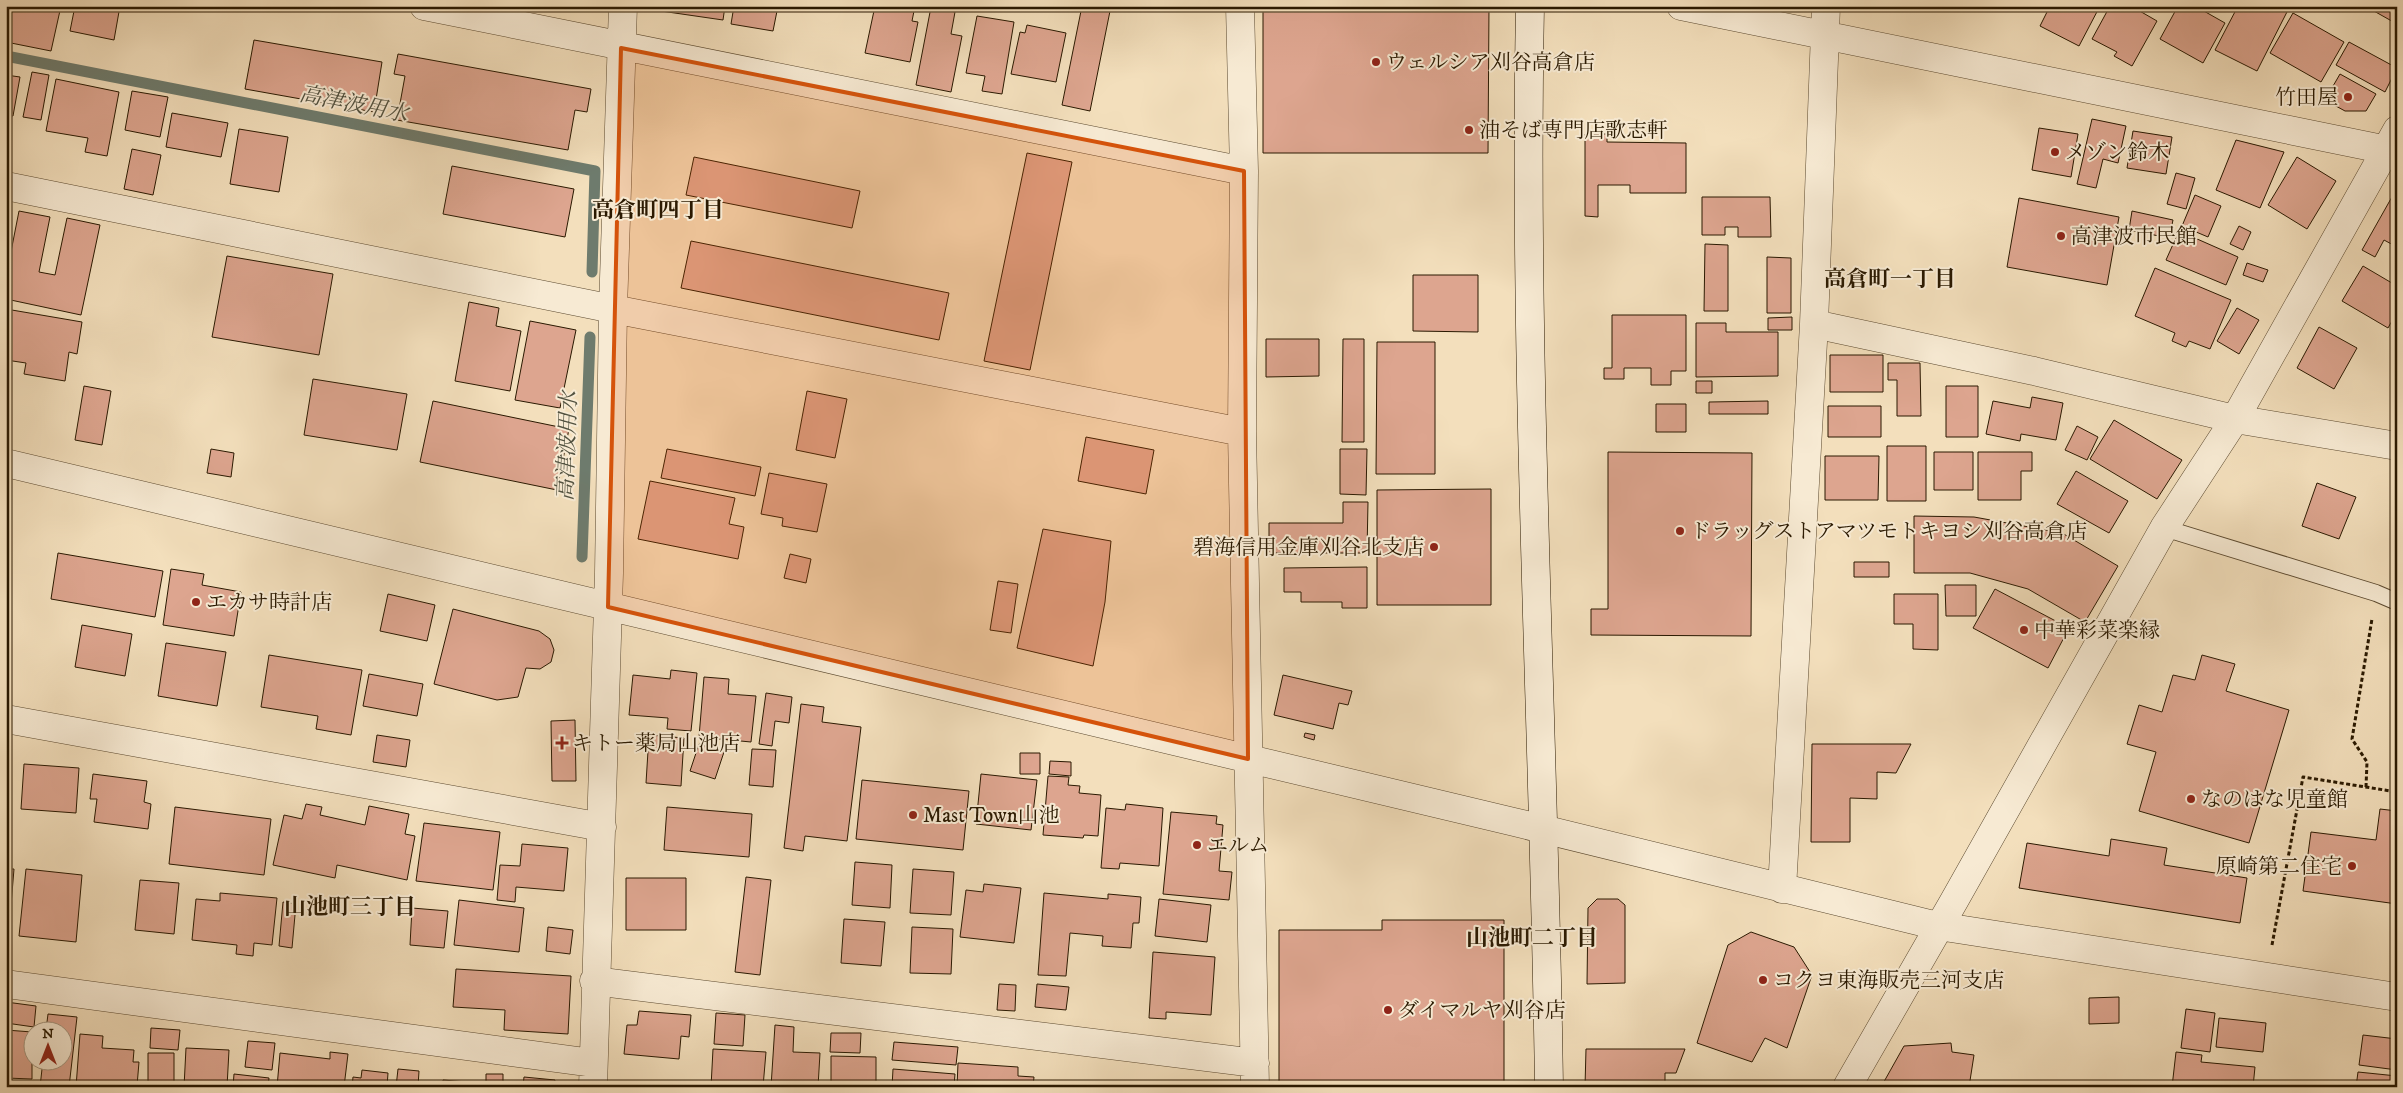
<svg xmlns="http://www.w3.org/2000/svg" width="2403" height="1093" font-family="'IM FELL DW Pica','Noto Serif JP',serif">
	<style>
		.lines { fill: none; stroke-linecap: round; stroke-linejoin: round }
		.stream { stroke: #6e7b6d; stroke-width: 11 }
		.building { fill: #dda58f; stroke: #2a1901 }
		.lane-casing { stroke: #5c4a30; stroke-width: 18 }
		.street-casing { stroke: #5c4a30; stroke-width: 29 }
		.secondary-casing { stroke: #2a1901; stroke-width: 29 }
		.path { stroke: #2a1901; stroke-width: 3; stroke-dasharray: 4 2.5; stroke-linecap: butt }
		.lane { stroke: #f7ead3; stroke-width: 16 }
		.street { stroke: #f7ead3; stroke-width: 28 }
		.secondary { stroke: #f7ead3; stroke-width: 28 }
		.marked { fill: #d5530b; fill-opacity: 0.2; stroke: #d5530b; stroke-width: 4; stroke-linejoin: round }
		.poi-dot { fill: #8f2418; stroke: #f7ead3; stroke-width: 2 }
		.labels { text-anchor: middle; stroke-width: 4; stroke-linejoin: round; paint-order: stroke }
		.poi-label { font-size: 21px; fill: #2a1901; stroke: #f7ead3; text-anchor: start }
		.water-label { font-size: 22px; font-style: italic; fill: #525240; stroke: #f7ead3 }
		.neighbourhood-label { font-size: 22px; font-weight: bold; fill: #2a1901; stroke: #f7ead3 }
	</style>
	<rect width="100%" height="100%" fill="#f3dfbc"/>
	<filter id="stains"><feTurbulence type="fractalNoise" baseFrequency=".004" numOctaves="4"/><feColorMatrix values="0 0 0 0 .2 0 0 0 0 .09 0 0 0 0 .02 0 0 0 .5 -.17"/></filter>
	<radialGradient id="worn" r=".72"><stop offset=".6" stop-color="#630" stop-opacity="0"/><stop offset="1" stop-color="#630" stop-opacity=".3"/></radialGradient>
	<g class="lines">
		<path class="stream" d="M6,56L595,171L592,272
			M582,557L590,337"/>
	</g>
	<path class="building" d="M11,6H61L51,51L6,42Z
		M75,6H120L114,40L70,31Z
		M654,6H725L723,20L654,10Z
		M734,6H778L773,31L731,24Z
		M875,6H915L912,21L918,22L910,62L865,53Z
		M1082,6H1111L1090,111L1062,105Z
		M1263,6H1489L1488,153H1263Z
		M2050,6H2100L2079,46L2040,26Z
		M2110,6H2131L2157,21L2132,66L2114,56L2117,52L2092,39Z
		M2178,6H2195L2225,23L2203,63L2160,39Z
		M2238,6H2290L2257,71L2215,50Z
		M2365,6H2397V24Z
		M931,7L955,12L951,34L962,36L951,92L916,85Z
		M2293,13L2344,42L2321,82L2270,53Z
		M977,16L1014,22L1002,94L982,91L985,76L966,73Z
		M1027,25L1066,33L1056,82L1011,74L1020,32L1025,33Z
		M254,40L382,62L374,112L245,89Z
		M2349,42L2397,68L2385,92L2336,65Z
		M398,54L591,89L587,112L575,110L568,150L397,120L405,76L394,74Z
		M32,72L49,75L41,120L23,117Z
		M2340,74L2376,94L2366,111H2345L2325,100Z
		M6,75L20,77L13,116L6,115Z
		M56,79L119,92L107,156L85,152L88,138L46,131Z
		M132,91L168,97L160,137L125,130Z
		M172,113L228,123L221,157L166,147Z
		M2092,119L2126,126L2118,163L2103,159L2096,188L2077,184Z
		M2039,128L2078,134L2071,177L2032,170Z
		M239,129L288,137L279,192L230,184Z
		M2133,131L2172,137L2166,174L2127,168Z
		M1585,134H1607V142L1686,143V193H1630V185H1598V217L1585,216Z
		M2236,140L2284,152L2260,208L2216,190Z
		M132,149L161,155L153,195L124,189Z
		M1027,153L1072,162L1030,370L984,361Z
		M694,157L860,191L852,228L686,195Z
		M2297,157L2336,181L2307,229L2268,205Z
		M452,166L574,189L565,237L443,214Z
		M2176,173L2195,178L2186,209L2167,204Z
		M2397,188V247L2384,240L2375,257L2362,250Z
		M2195,195L2221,206L2208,237L2182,226Z
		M1702,197H1770L1771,237H1738V227H1725V235H1702Z
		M2019,198L2119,217L2107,285L2007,267Z
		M19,211L50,217L39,272L55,275L67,218L100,225L81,315L6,299V277Z
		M2132,211L2173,220L2169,238L2129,230Z
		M2239,226L2251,232L2243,250L2230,244Z
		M2179,231L2238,257L2226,285L2166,260Z
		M691,241L949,293L939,340L681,288Z
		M1705,244L1728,245V311H1704Z
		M227,256L333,274L319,355L212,337Z
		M1767,257L1791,258V313H1767Z
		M2247,263L2268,270L2263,282L2243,275Z
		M2363,266L2397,286V312L2388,328L2342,301Z
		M2155,268L2231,300L2210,349L2189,341L2186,347L2172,341L2175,333L2135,316Z
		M1413,275H1478V332L1413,331Z
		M469,302L499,308L496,326L521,331L510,391L455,381Z
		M2237,308L2259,320L2239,354L2217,341Z
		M6,309L82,322L77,354L69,352L65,381L24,374L26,363L6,360Z
		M1612,315H1686V371H1671V385H1651V368H1624V379H1604V368H1612Z
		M1792,317V330H1768V318Z
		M530,321L576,330L560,408L515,400Z
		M1696,323H1726V332H1778V376L1696,377Z
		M2319,327L2357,348L2334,389L2297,368Z
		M1266,339H1319V376L1266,377Z
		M1343,339H1364V442H1342Z
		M1377,342H1435V474H1376Z
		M1830,355H1883V392H1830Z
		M1888,363H1920L1921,416H1897V380H1888Z
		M313,379L407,394L397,450L304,435Z
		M1696,381H1712V393H1696Z
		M84,386L111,391L102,445L75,440Z
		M1946,386H1978V437H1946Z
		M807,391L847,399L835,458L796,450Z
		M2032,397L2063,403L2056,440L2021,434L2020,441L1986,434L1993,401L2030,408Z
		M433,401L569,429L557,490L420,462Z
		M1768,401V414H1709V402Z
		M1656,404H1686V432H1656Z
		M1828,406H1881V437H1828Z
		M2114,420L2182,460L2157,499L2090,459Z
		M2077,426L2098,437L2087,460L2065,450Z
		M1086,437L1154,450L1146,494L1078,481Z
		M1887,446H1926V501H1887Z
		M211,449L234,453L231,477L207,473Z
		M667,449L761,467L755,496L661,478Z
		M1340,449H1367L1366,495L1340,494Z
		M1608,452L1752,453L1751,636L1591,635V609H1608Z
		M1934,452H1973V490H1934Z
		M1978,452H2032V471H2021V500H1978Z
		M1825,456H1879L1878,500H1825Z
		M2076,471L2128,501L2109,533L2057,504Z
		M769,473L827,484L817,532L782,526L783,518L761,514Z
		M650,481L735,498L729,524L744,527L738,559L638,539Z
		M2317,483L2356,497L2339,539L2302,526Z
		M1491,489V605H1377V490Z
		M6,499L11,500L6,520Z
		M1343,502H1368L1367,553H1269V523H1343Z
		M1914,516L1974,517L2062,533L2118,566L2085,622L2028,589L1970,573H1914Z
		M1043,529L1111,541L1105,602L1093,666L1017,648Z
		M58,553L163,571L155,617L51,599Z
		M790,554L811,559L806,583L784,578Z
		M1854,562H1889V577H1854Z
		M1367,567V608H1342V602H1301V592H1284V568Z
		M171,569L204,574L202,585L241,592L234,636L163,625Z
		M998,581L1018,584L1011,633L990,630Z
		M1945,585H1976V616H1946Z
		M1995,589L2069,628L2048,668L1973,628Z
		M388,594L435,605L427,641L380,631Z
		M1894,594H1938V650L1913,649V624H1894Z
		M453,609L539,631L550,639L554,650L551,662L540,669L526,668L518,697L497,700L434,684Z
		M82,625L132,634L125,676L75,667Z
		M166,643L226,652L217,706L158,696Z
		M269,655L362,670L351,735L316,729L318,716L261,707Z
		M2202,655L2235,664L2226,691L2289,710L2249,843L2139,811L2156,752L2127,744L2139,705L2162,712L2173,675L2195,680Z
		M671,670L697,673L691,731L667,729L668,718L629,715L633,675L670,679Z
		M369,674L423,684L417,716L363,706Z
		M1283,675L1352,691L1348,705L1339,703L1333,729L1274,715Z
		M704,677L729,679L728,694L756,696L751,742L699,737Z
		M766,693L792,697L789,723L775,721L772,746L759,744Z
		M801,704L824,707L822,722L861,727L847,841L805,836L803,851L784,848Z
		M575,720L576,781H552L551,721Z
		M1305,733L1315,735L1314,740L1304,737Z
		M377,735L410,740L406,767L373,762Z
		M649,735L684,738L681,786L646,783Z
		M699,744L724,752L715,779L690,771Z
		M1812,744H1911L1896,773L1877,772V799L1850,798V842H1811Z
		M752,749L776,750L773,787L749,785Z
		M1020,753H1040V774H1020Z
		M1050,761L1071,762V776L1049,774Z
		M24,764L79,768L76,813L21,809Z
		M93,774L147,781L144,802L151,804L148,829L94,822L97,799H90Z
		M981,774L1037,780L1031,830L976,824Z
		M1048,776L1069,777L1068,785L1080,786L1079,793L1101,795L1098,836L1084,835L1083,838L1043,835Z
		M862,780L969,791L963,850L856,839Z
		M306,804L322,807L320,815L365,825L369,806L409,814L405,834L415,836L407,880L337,865L335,878L273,865L284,815L302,819Z
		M1126,804L1163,808L1159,866L1120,863L1119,869L1101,868L1106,808L1125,810Z
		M175,807L271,819L264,875L169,864Z
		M667,807L752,814L749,857L664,850Z
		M2380,809L2397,811V904L2303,891L2311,832L2376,840Z
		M1171,812L1217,816L1216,824L1223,825L1219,871L1232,872L1229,900L1163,894Z
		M424,823L500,832L493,890L416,881Z
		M2111,839L2167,848L2164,865L2247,878L2240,923L2019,888L2027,843L2109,856Z
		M522,844L568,848L564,891L516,887L515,902L497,900L500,865L520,866Z
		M855,862L892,865L890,908L852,905Z
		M6,869H14L10,917L6,916Z
		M26,869L82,875L76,942L19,936Z
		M913,869L954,872L951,915L910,913Z
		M746,877L771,880L760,975L735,972Z
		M626,878H686V930H626Z
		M140,880L179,883L174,934L135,930Z
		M984,884L1021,888L1014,943L960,937L966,890L983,892Z
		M220,893L277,898L272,945L254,943L253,956L236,954L237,945L192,940L196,899L220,901Z
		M1044,893L1108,899V894L1141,897L1139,923H1133L1131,948L1102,946L1103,936L1070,933L1066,976L1038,975Z
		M1159,899L1211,905L1207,942L1155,936Z
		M1597,899H1618L1625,905V983L1587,984L1588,908Z
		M459,900L524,908L519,952L454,945Z
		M283,902L296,904L292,948L279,946Z
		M412,908L448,911L444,948L410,945Z
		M844,919L885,922L881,966L841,963Z
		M1382,920H1504V1083L1417,1082V1087L1279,1085V930H1382Z
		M548,927L573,930L570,954L546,951Z
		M912,927L953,929L951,974L910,973Z
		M1751,932L1794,947L1812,975L1787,1048L1765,1038L1752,1062L1697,1043L1728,945Z
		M1153,952L1215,957L1211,1015L1166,1012V1019L1149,1018Z
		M456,969L571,976L568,1034L504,1030L505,1010L453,1007Z
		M999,984L1016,985L1015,1011L997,1010Z
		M1037,984L1069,987L1066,1010L1035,1007Z
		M2119,997V1023L2089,1024V998Z
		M6,1002L36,1006L34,1027L6,1023Z
		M2186,1009L2215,1013L2210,1052L2181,1048Z
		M639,1011L691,1015L689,1037L681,1036L679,1059L624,1054L627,1025H637Z
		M716,1013L745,1015L743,1046L714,1044Z
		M48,1014L77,1017L69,1087H40L43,1060H62V1030H46Z
		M2219,1018L2266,1023L2263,1052L2216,1047Z
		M775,1025L794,1027L793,1052L820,1053L818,1087H771Z
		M151,1028L180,1030L178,1050L150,1048Z
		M6,1030L32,1032V1079L6,1078Z
		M831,1033H861L860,1053L830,1052Z
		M80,1034L103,1036L102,1048L134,1050L133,1062H139L137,1086L95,1083L94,1087H76Z
		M2363,1035L2397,1039V1070L2359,1065Z
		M248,1041L275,1043L272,1070L245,1067Z
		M894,1042L958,1047L956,1065L892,1060Z
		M1951,1043L1952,1052L1974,1055L1969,1087H1881L1904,1046Z
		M186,1048L229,1050L227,1087H184Z
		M713,1049L766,1052L763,1087H711Z
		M1586,1049H1685L1676,1073H1665V1087H1585Z
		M330,1052L348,1054L344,1087H277L280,1053L330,1059Z
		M2176,1052L2202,1055L2201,1062L2255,1067L2253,1087H2172Z
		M148,1053H174V1087H148Z
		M831,1056L876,1057V1087H831Z
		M958,1063L1018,1067V1076L1034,1077L1033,1087H957Z
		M398,1069L419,1071L418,1087H396Z
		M893,1069L955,1074L954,1087H892Z
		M362,1070L388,1073L387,1087H352L353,1077L361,1078Z
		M2358,1072L2397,1076V1087H2356Z
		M234,1074L269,1078L268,1087H233Z
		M486,1074H503V1086L510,1087H486Z
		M524,1077L555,1080L554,1087H519L523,1086Z
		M443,1080L479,1083V1087H443Z
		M1688,1082L1699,1087H1686Z
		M622,1083L702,1085V1087H622Z"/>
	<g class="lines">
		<g class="lane-casing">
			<path id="lane" d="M2164,528L2376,593L2397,602"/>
		</g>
		<g class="street-casing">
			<path id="street" d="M424,6L1244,171
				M1240,6L1244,171L1242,432L1255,1087
				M1681,6L2397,152
				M6,186L613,309L1242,432
				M1814,324L2034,371L2235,419L2397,446
				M6,463L1514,822L1938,926L2397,997
				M6,719L602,827
				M1782,889L1814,324L1826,6
				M594,981L1255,1063
				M6,984L593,1063
				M593,1087L609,573L613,309L623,6
				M1847,1087L1954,901L2164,528L2235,419L2397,130"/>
		</g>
		<g class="secondary-casing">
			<path id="secondary" d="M1530,6C1523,366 1544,727 1549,1087"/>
		</g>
		<path class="path" d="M2366,787L2367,762L2352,739L2372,619
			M2272,945L2303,777L2397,792"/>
		<use href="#lane" class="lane"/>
		<use href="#street" class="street"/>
		<use href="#secondary" class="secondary"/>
	</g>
	<path class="marked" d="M621,48L1244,171L1248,759L608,607Z"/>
	<g class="poi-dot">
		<circle cx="1376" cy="62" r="5"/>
		<circle cx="2348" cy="97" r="5"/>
		<circle cx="1469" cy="130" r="5"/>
		<circle cx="2055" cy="152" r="5"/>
		<circle cx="2061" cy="236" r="5"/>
		<circle cx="1680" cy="531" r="5"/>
		<circle cx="1434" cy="547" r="5"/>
		<circle cx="196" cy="602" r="5"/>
		<circle cx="2024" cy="630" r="5"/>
		<path d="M559.5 735.5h5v5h5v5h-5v5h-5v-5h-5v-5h5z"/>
		<circle cx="2191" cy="799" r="5"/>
		<circle cx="913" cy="815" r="5"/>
		<circle cx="1197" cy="845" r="5"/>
		<circle cx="2352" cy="866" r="5"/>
		<circle cx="1763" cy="980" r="5"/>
		<circle cx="1388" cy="1010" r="5"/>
	</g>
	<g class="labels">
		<g class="poi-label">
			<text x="1386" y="69">ウェルシア刈谷高倉店</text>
			<text x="2338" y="104" text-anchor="end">竹田屋</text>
			<text x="1479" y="137">油そば専門店歌志軒</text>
			<text x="2065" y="159">メゾン鈴木</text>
			<text x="2071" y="243">高津波市民館</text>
			<text x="1690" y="538">ドラッグストアマツモトキヨシ刈谷高倉店</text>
			<text x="1424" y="554" text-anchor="end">碧海信用金庫刈谷北支店</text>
			<text x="206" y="609">エカサ時計店</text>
			<text x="2034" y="637">中華彩菜楽縁</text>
			<text x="572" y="750">キトー薬局山池店</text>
			<text x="2201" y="806">なのはな児童館</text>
			<text x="923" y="822">Mast Town山池</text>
			<text x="1207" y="852">エルム</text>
			<text x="2342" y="873" text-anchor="end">原崎第二住宅</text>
			<text x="1773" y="987">コクヨ東海販売三河支店</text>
			<text x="1398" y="1017">ダイマルヤ刈谷店</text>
		</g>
		<g class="water-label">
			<text transform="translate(354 103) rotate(11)" y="8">高津波用水</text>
			<text transform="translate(566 446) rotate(-88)" y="8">高津波用水</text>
		</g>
		<g class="neighbourhood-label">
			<text x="658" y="217">高倉町四丁目</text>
			<text x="1890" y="286">高倉町一丁目</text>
			<text x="350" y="914">山池町三丁目</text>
			<text x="1532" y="945">山池町二丁目</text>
		</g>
	</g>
	<rect width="2403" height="1093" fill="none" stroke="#f3dfbc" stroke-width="25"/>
	<rect x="8" y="8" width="2388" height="1078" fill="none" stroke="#2a1901" stroke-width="2.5"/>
	<rect x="12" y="12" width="2378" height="1068" fill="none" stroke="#2a1901"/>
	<g transform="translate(48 1046)"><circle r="24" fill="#f7ead3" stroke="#a5967f"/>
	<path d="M0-4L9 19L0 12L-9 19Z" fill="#8f2418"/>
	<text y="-8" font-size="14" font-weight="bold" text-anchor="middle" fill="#2a1901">N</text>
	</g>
	<rect width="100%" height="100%" filter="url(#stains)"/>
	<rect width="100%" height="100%" fill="url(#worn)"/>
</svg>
